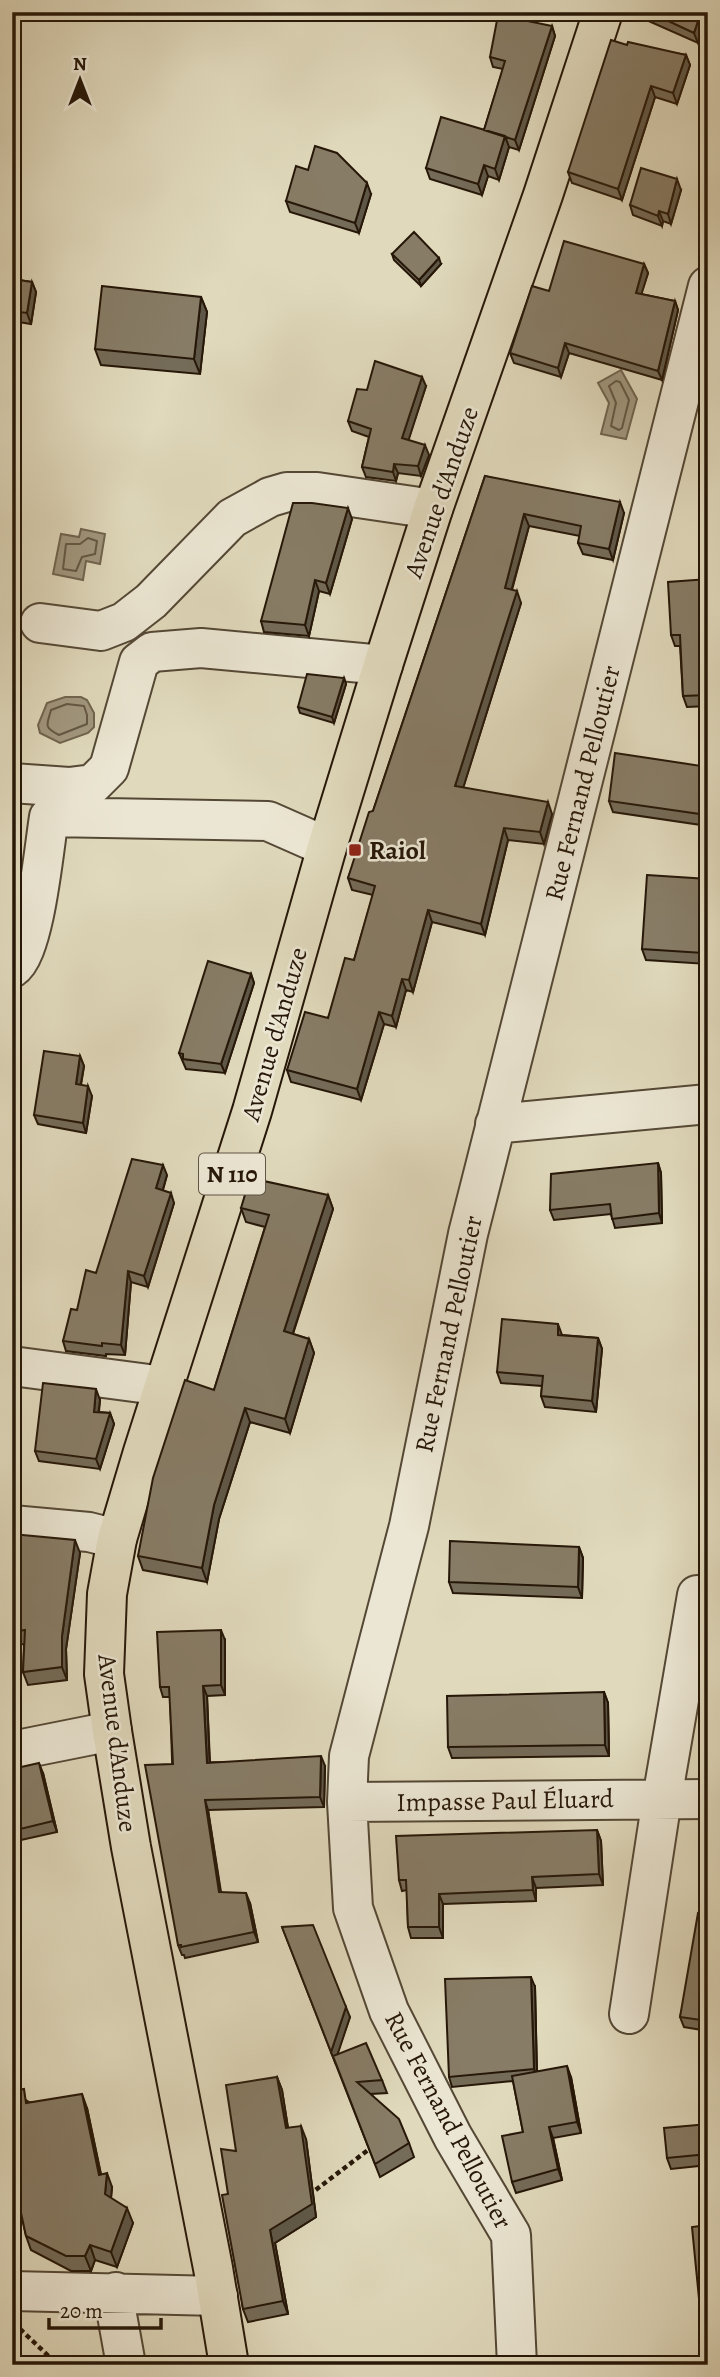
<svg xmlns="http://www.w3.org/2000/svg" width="720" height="2377" font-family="Alegreya,serif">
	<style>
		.water { fill: #a1977f; stroke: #70644f; stroke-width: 2 }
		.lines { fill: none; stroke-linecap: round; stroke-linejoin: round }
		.shore { stroke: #645744; stroke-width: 2 }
		.minor-casing { stroke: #544835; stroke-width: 42 }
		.major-casing { stroke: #261708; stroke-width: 42 }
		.path { stroke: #261708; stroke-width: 4.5; stroke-dasharray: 5 3.5; stroke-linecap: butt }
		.minor { stroke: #ebe6d3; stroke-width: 38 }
		.major { stroke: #e0d9bc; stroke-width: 38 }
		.wall { fill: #746b58; stroke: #261708; stroke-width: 2 }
		.shaded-wall { fill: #5e5747; stroke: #261708; stroke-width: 2 }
		.building { fill: #877c66; stroke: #261708; stroke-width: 2 }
		.poi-dot { fill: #8f2418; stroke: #ebe6d3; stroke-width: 2.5 }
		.labels { text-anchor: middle; stroke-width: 5; stroke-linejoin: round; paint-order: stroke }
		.shield { fill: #ebe6d3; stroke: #615545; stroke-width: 2 }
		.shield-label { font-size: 24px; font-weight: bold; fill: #261708 }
		.street-label { font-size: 26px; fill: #261708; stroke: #ebe6d3 }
		.poi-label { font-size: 26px; font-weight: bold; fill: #261708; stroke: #ebe6d3; text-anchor: start }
	</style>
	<rect width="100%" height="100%" fill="#e0d9bc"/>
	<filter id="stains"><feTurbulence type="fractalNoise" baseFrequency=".00286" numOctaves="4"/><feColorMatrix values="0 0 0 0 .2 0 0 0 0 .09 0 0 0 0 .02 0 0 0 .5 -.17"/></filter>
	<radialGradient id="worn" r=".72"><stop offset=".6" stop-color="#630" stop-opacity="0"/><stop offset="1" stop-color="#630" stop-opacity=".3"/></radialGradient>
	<path class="water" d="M621,370L637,399L626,439L601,434L609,403L598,383Z
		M81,529L105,534L100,564L86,561L83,580L53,574L61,534L79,537Z
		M65,697H81L87,700L94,713V727L88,733L60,743L40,733L38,725L47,703Z"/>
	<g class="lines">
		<path class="shore" d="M616,381L620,382L629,400L622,428L619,430L611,426L616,403L609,386Z
			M88,538L97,541L95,554L82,557L76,571L63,569L66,544H80Z
			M67,704L84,706L87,715V724L59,735C43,727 47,725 51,710Z"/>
		<g class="minor-casing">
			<path id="minor" d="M40,623L101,631L124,622L151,601L232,518L270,497L287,492H317L433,509
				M12,783L69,787L93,784L109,768L139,662L152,652L201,648L383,665
				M12,968C35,953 44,847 49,817L268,821L327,847
				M495,1124L708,1104
				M12,1366L164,1386
				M12,1525L89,1532L117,1539
				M12,1751L112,1731
				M347,1802L708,1799
				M629,2014L662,1799L697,1595
				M12,2291L218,2296
				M116,2292L117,2315L126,2365
				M517,2365L511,2235L453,2137L389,2011L353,1908L347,1802L349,1756L409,1526L468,1234L708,286"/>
		</g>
		<g class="major-casing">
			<path id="major" d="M229,2365L213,2268L131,1847L112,1731L104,1674L107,1594L117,1539L143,1452L252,1111L327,847L383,665L433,509L543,195L603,12"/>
		</g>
		<path class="path" d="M309,2195L372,2147
			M20,2329L58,2365"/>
		<use href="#minor" class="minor"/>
		<use href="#major" class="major"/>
	</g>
	<path class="wall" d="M642,12H708V30L703,28L698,43L644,19Z
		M552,26L555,36L519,150L509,147L499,180L488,176L482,195L430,179L426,168L484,130L503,69L493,67L490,57Z
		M627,45L686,55L690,65L677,104L655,97L622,200L572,183L568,172Z
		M681,190L671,224L663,221L662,226L633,215L630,205Z
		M371,194L359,233L290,212L286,201Z
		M392,254L441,264L421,286L394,260Z
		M644,264L648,273L641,294L675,301L678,310L662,380L569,353L561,377L514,363L510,353L549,291Z
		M12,279L32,282L36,292L31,324L12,321Z
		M201,297L207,312L200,374L101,365L95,349Z
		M426,386L408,440L429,455L421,476L398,473L396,481L366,477L362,467L369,437L352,431L348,421L367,390Z
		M485,476L624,513L613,560L583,554L578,543L580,536L529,526L512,590L521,603L463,788L552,814L544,844L508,840L485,935L432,922L413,992L406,990L396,1027L384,1024L361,1100L291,1082L287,1070L328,1018L354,960L373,895L352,890L348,878L373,811Z
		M352,519L330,594L319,591L309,636L264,632L261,621Z
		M708,579V706L687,707L683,696L680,646H675L671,635Z
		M344,678L346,684L334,723L300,713L298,707Z
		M708,767V826L613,812L609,801Z
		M708,879L707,964L646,960L642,949Z
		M251,974L254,983L225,1073L186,1069L179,1053Z
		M80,1056L84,1066L81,1085L92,1096L86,1133L38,1124L34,1115Z
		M658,1163L661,1173L662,1223L615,1228L611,1214L554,1220L550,1210Z
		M167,1175L163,1190L174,1203L148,1287L131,1282L125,1355L106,1354V1356L66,1351L63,1341L77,1310Z
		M328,1195L333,1209L293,1334L309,1339L314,1353L290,1433L250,1422L219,1519L207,1582L143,1570L138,1556L214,1390L265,1227L246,1222L241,1208Z
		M562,1335L598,1338L602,1349L596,1412L545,1407L541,1396L542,1386L501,1383L497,1372Z
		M100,1400L99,1412L110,1413L114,1424L100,1469L39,1461L35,1451Z
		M12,1534L80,1553L66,1649L67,1680L28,1685L23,1672L24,1644L12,1646Z
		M579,1547L583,1558L582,1598L453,1593L449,1582Z
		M225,1640V1695L207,1696L210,1762L325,1766L324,1807L208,1810L221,1892L250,1903L258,1942L185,1958L184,1955H182L178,1945L170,1697H163L160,1687Z
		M604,1692L608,1703L609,1756L452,1758L448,1747Z
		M12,1769L43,1773L57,1832L12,1842Z
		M597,1830L601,1841L603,1885L536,1888V1901L443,1904V1938H411L408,1927L407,1890L402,1891L399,1880Z
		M708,1915V2031L684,2027L680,2017Z
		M282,1927L350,2017L337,2054L382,2080L387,2093L371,2094L409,2143L414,2157L380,2177Z
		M535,1987L537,2071L571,2077L581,2133L553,2138L562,2180L516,2193L512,2182L523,2132L513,2081L452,2087L449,2077Z
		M277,2077L282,2090L288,2128L306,2139L316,2217L275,2243L288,2314L248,2322L243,2309L228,2194L236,2151Z
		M12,2091L29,2102L87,2108L101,2174L112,2187L111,2198L133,2223L117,2267L95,2260L91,2271H71L31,2250L26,2236L15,2184H12Z
		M708,2124V2165L671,2169L667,2158Z
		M708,2225V2329L705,2330L701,2319Z"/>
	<path class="shaded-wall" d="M699,18L703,28L698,43L694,33Z
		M552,26L555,36L519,150L515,140Z
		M686,55L690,65L677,104L673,93Z
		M651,86L655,97L622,200L618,189Z
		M505,136L509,147L499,180L495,169Z
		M484,165L488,176L482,195L478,184Z
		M677,179L681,190L671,224L668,214Z
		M367,183L371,194L359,233L355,223Z
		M659,211L663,221L662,226L658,216Z
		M439,258L441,264L421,286L419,280Z
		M644,264L648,273L639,302L636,293Z
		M32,282L36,292L31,324L27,313Z
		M201,297L207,312L200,374L194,359Z
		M675,301L678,310L662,380L658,371Z
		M565,343L569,353L561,377L558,368Z
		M422,377L426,386L406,448L402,438Z
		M425,445L429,455L421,476L418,466Z
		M394,464L398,473L396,481L393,472Z
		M620,502L624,513L613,560L609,549Z
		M348,508L352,519L330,594L326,583Z
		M524,514L529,526L509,599L505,588Z
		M315,580L319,591L309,636L305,625Z
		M517,591L521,603L460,798L455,786Z
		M344,678L346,684L334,723L332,717Z
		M548,802L552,814L544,844L540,832Z
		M504,828L508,840L485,935L481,924Z
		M428,910L432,922L413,992L409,980Z
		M708,918V959L707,964L703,953Z
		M251,974L254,983L225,1073L221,1064Z
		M402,979L406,990L396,1027L392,1016Z
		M379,1012L384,1024L361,1100L357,1089Z
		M80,1056L84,1066L79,1094L76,1084Z
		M88,1086L92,1096L86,1133L83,1123Z
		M658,1163L661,1173L662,1223L659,1213Z
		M163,1165L167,1175L160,1199L156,1188Z
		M171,1193L174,1203L148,1287L144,1276Z
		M328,1195L333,1209L289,1345L284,1331Z
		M128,1271L131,1282L125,1355L121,1345Z
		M558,1324L562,1335V1346L558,1335Z
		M598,1338L602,1349L596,1412L592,1401Z
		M309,1339L314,1353L290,1433L285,1419Z
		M96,1389L100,1400L97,1422L94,1412Z
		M245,1408L250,1422L219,1519L207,1582L202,1568L214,1505Z
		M110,1413L114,1424L100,1469L96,1459Z
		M75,1540L80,1553L66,1649L67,1680L62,1667V1636Z
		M579,1547L583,1558L582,1598L578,1587Z
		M221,1630L225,1640V1695L221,1685Z
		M203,1686L207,1696L210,1773L207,1763Z
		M604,1692L608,1703L609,1756L605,1745Z
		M321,1756L325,1766L324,1807L320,1797Z
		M39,1763L43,1773L57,1832L53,1821Z
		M205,1800L208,1810L222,1902L219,1892Z
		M597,1830L601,1841L603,1885L599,1874Z
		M532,1877L536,1888V1901L533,1890Z
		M246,1893L250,1903L258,1942L254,1932Z
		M439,1894L443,1904V1938L439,1927Z
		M531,1977L535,1987L537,2079L534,2069Z
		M346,2007L350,2017L335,2062L331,2052Z
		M567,2066L571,2077L581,2133L577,2122Z
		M277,2077L282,2090L290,2141L286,2128Z
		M82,2094L87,2108L104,2190L99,2175Z
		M301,2126L306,2139L316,2217L275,2243L288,2314L283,2301L270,2230Z
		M549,2127L553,2138L562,2180L558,2169Z
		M107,2173L112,2187L110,2209L105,2194Z
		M127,2208L133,2223L117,2267L111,2252Z
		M90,2245L95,2260L91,2271L85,2256Z"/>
	<path class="building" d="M649,12H708V20L699,18L694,33Z
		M498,15L552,26L515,140L484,130L505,61L490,57Z
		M611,40L627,45L628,42L686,55L673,93L651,86L618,189L568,172Z
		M441,117L505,136L495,169L484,165L478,184L426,168Z
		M315,146L337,153L367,183L355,223L286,201L296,166L308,170Z
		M641,168L677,179L668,214L659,211L658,216L630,205Z
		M414,232L439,258L419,280L392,254Z
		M564,241L644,264L636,293L675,301L658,371L565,343L558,368L510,353L532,286L549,291Z
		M12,279L32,282L27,313L12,311Z
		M102,286L201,297L194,359L95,349Z
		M375,361L422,377L402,438L425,445L418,466L394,464L393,472L362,467L371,429L348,421L357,389L367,390Z
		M485,476L620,502L609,549L578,543L581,526L524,514L505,588L517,591L455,786L548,802L540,832L504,828L481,924L428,910L409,980L402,979L392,1016L379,1012L357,1089L287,1070L305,1012L328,1018L345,958L354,960L375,886L348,878L369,812L373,811Z
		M293,503H312L348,508L326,583L315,580L305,625L261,621Z
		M708,579V695L683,696L680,635H671L668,582Z
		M307,674L344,678L332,717L298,707Z
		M615,753L708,767L707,815L609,801Z
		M647,875L708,879V918L703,953L642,949Z
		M208,961L251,974L221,1064L183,1059V1054L179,1053Z
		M44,1051L80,1056L76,1084L88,1086L83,1123L34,1115Z
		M132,1159L163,1165L156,1188L171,1193L144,1276L128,1271L121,1345L102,1343V1346L63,1341L71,1309L77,1310L86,1270L96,1273Z
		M658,1163L659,1213L612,1219L610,1204L550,1210L551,1174Z
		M250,1178L328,1195L284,1331L309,1339L285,1419L245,1408L214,1505L202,1568L138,1556L153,1478L185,1380L214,1390L269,1215L241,1208Z
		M502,1319L558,1324V1335L598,1338L592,1401L541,1396L543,1376L497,1372Z
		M43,1383L96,1389L94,1412L110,1413L96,1459L35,1451Z
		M12,1534L75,1540L62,1636V1667L23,1672L25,1630L12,1632Z
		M450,1541L579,1547L578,1587L449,1582Z
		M221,1630V1685L203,1686L207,1763L321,1756L320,1797L205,1800L219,1892L246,1893L254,1932L181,1947V1945H178L145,1765L173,1764L169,1687H160L157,1632Z
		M604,1692L605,1745L448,1747L447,1696Z
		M39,1763L53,1821L12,1831V1769Z
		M597,1830L599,1874L532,1877L533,1890L439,1894V1927H408L406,1880H399L396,1836Z
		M698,1913L708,1915V2021L680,2017Z
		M313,1925L346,2007L331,2052L282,1927Z
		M531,1977L534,2069L449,2077L445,1979Z
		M366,2043L382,2080L357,2082L399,2119L409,2143L375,2164L333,2056Z
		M567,2066L577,2122L549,2127L558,2169L512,2182L502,2136L523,2132L512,2076Z
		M277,2077L286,2128L301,2126L312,2204L270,2230L283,2301L243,2309L222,2195L228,2194L221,2149L236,2151L226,2085Z
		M24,2089L26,2103L82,2094L99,2175L107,2173L105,2194L127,2208L111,2252L90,2245L85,2256H66L26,2236L12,2172V2091Z
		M708,2124V2154L667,2158L664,2128Z
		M708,2225V2318L701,2319L692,2227Z"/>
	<rect class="poi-dot" x="348" y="843" width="14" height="14" rx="3.5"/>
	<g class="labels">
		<rect class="shield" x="199" y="1153.5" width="66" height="41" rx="5"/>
		<g class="shield-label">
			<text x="232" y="1182">N 110</text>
		</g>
		<g class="street-label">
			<text transform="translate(441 492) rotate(-71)" y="9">Avenue d'Anduze</text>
			<text transform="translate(582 783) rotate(-76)" y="9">Rue Fernand Pelloutier</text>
			<text transform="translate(274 1034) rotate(-74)" y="9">Avenue d'Anduze</text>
			<text transform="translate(448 1334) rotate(-78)" y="9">Rue Fernand Pelloutier</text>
			<text transform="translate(118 1743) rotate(83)" y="9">Avenue d'Anduze</text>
			<text transform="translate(505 1800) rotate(-1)" y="9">Impasse Paul Éluard</text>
			<text transform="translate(449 2120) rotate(62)" y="9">Rue Fernand Pelloutier</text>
		</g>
		<g class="poi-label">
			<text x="369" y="859">Raiol</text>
		</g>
	</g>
	<rect width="720" height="2377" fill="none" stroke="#e0d9bc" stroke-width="42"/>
	<rect x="14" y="14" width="692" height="2349" fill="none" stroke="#261708" stroke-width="3.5"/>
	<rect x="21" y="21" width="678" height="2335" fill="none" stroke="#261708" stroke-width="2"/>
	<g transform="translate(80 80)" stroke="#ebe6d3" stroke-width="5" paint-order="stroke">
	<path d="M0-5L12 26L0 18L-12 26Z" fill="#261708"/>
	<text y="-10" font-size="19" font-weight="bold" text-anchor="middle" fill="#261708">N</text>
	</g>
	<path d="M49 2318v10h112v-10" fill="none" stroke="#261708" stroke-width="3.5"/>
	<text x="60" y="2318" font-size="21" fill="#261708" stroke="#ebe6d3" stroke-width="5" paint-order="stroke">20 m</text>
	<rect width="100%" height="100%" filter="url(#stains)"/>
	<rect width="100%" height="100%" fill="url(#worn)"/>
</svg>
